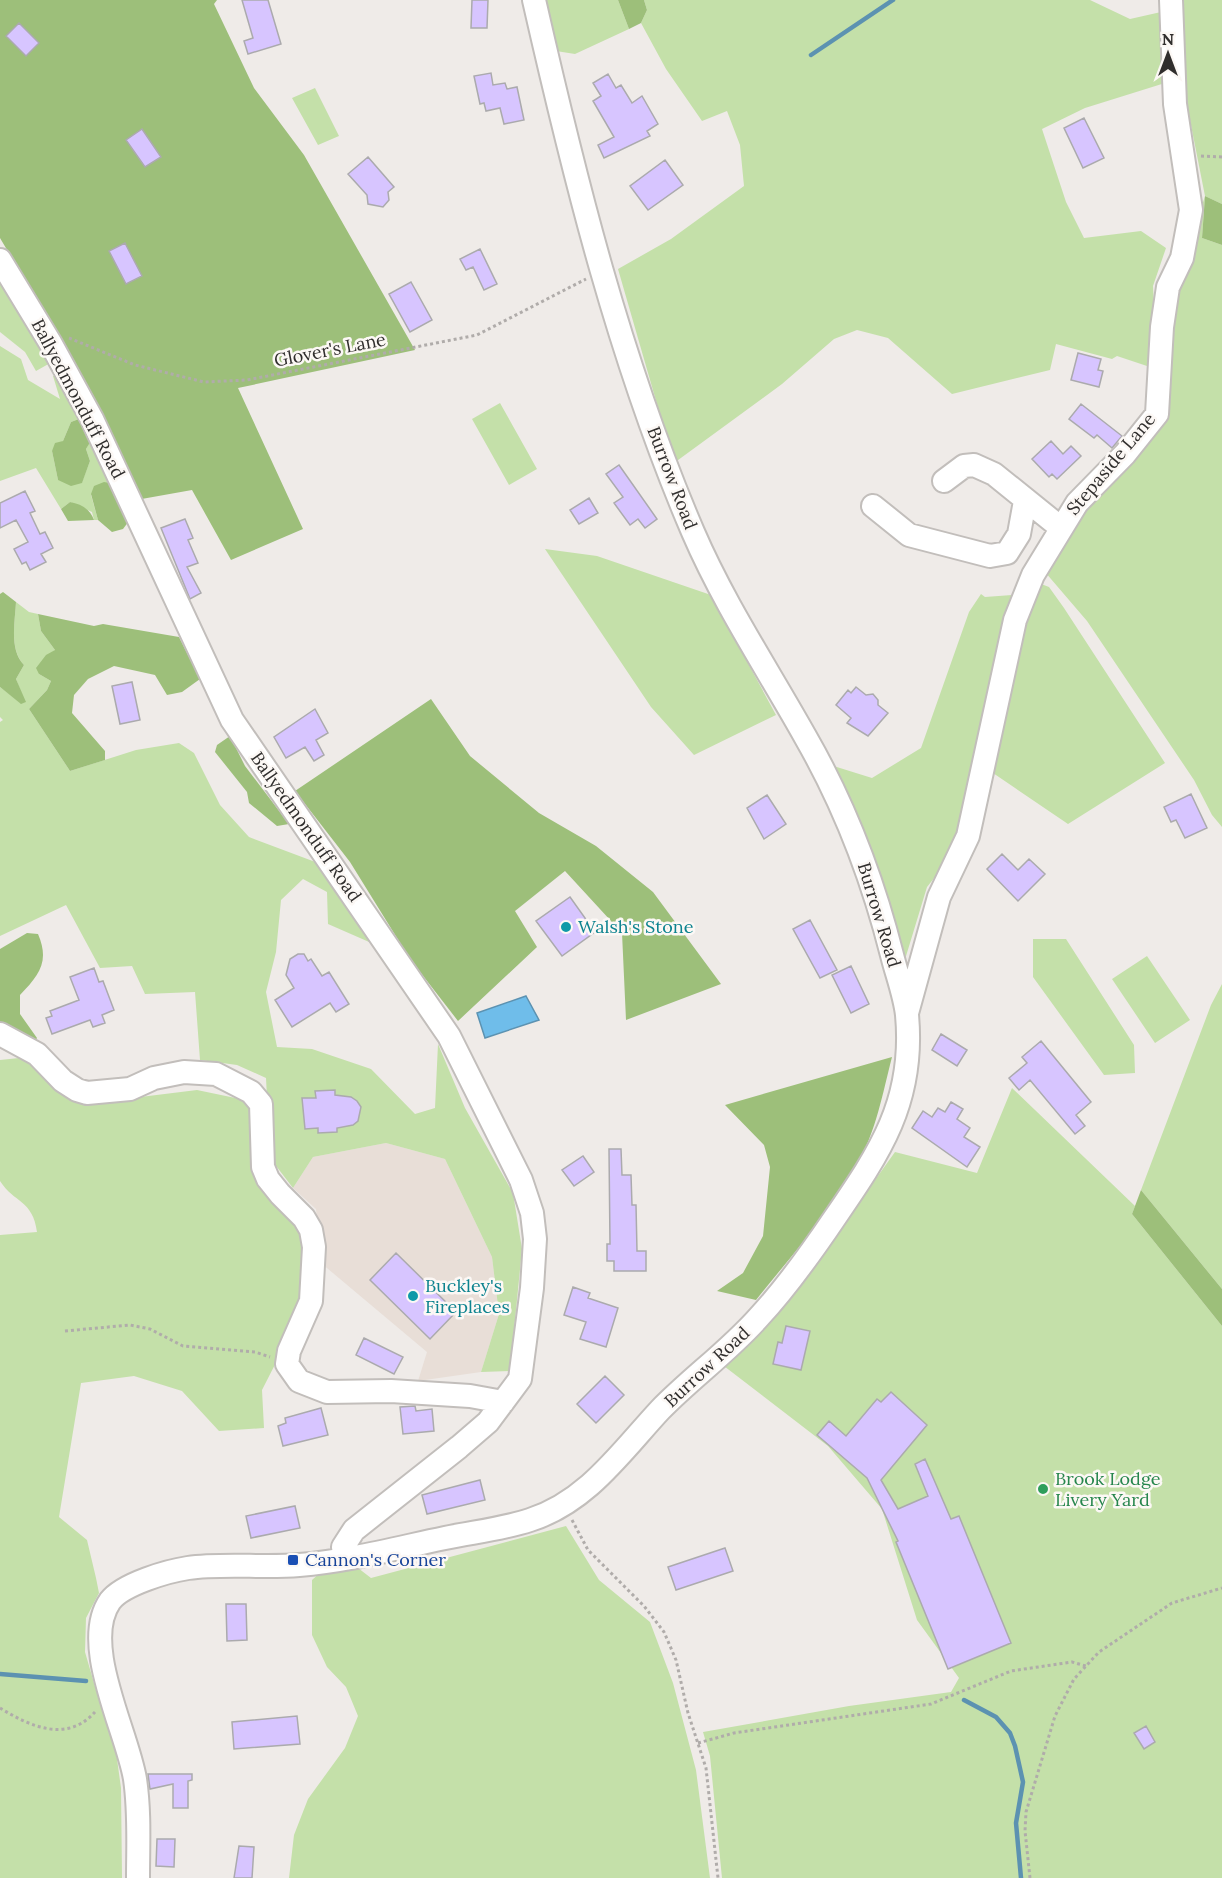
<svg xmlns="http://www.w3.org/2000/svg" width="1222" height="1878" font-family="Lora,serif">
	<style>
		.built { fill: #e8ded7 }
		.green { fill: #c4e0a9 }
		.forest { fill: #9dbf7a }
		.water { fill: #6fbdea; stroke: #5c92b1; stroke-width: 1.5 }
		.lines { fill: none; stroke-linecap: round; stroke-linejoin: round }
		.stream { stroke: #5c92b1; stroke-width: 4.5 }
		.building { fill: #d7c5ff; stroke: #abaaad; stroke-width: 1.5 }
		.minor-casing { stroke: #c2bebb; stroke-width: 26 }
		.path { stroke: #b0acaa; stroke-width: 3; stroke-dasharray: 3 3; stroke-linecap: butt }
		.minor { stroke: #fff; stroke-width: 22 }
		.culture-dot { fill: #0f9aa8; stroke: #fcf8f5; stroke-width: 2 }
		.leisure-dot { fill: #2e9e5b; stroke: #fcf8f5; stroke-width: 2 }
		.transit-dot { fill: #1a4fb4; stroke: #fcf8f5; stroke-width: 2 }
		.labels { text-anchor: middle; stroke-width: 5; stroke-linejoin: round; paint-order: stroke }
		.street-label { font-size: 18px; fill: #302e2d; stroke: #fcf8f5 }
		.culture-label { font-size: 18px; fill: #0d838f; stroke: #fcf8f5; text-anchor: start }
		.leisure-label { font-size: 18px; fill: #27864d; stroke: #fcf8f5; text-anchor: start }
		.transit-label { font-size: 18px; fill: #164399; stroke: #fcf8f5; text-anchor: start }
	</style>
	<rect width="100%" height="100%" fill="#efebe8"/>
	<path class="built" d="M386,1143L445,1159L492,1257L499,1314L481,1372L418,1381L427,1352L321,1263L316,1209L293,1188L313,1157Z"/>
	<path class="green" d="M540,0H618L629,29L575,54L556,51Z
		M644,0H1090L1130,19L1161,12L1165,83L1085,108L1042,129L1066,202L1084,238L1141,231L1166,248L1153,286L1155,322L1150,367L1117,356L1112,359L1056,344L1050,370L952,394L888,338L857,330L834,339L782,384L674,463L618,269L671,239L744,186L740,145L727,111L702,121L666,69L641,23L647,10Z
		M1182,0H1222V204L1205,196L1202,238L1222,245V827L1212,815L1194,780L1087,621L1045,572L1094,494L1162,426L1177,283L1205,196L1188,110L1179,33Z
		M315,88L339,136L318,145L292,98Z
		M0,270L52,362L36,371L25,352L0,332Z
		M0,346L21,359L28,380L60,399L53,376H57L84,417L71,422L63,441L52,451L58,480L82,482L90,461L86,449L91,439L115,484L91,495L98,520H94L92,512L70,502L61,509L36,468L0,481Z
		M500,403L537,469L509,485L472,419Z
		M545,549L597,556L711,595L776,715L694,755L651,707Z
		M1036,582L1049,587L1064,608L1165,763L1068,824L993,773L1021,628Z
		M981,594L985,597L1012,595L959,836L943,867L927,887L903,966L824,763L872,778L921,748L969,612Z
		M16,602L29,612L38,614L41,631L55,650L39,674L51,681L47,690L29,709L70,771L136,750L179,743L194,753L220,805L249,837L318,863L376,945L328,924L327,892L303,879L281,900L276,952L266,992L277,1047L312,1049L371,1069L415,1114L435,1108L438,1044L465,1108L513,1193L522,1249L510,1371L481,1372L499,1314L492,1257L445,1159L386,1143L313,1157L293,1188L270,1158L266,1078L237,1065L200,1060L195,992L145,994L132,966L100,968L66,905L0,936V722L3,720L0,717V687L21,703L25,702L16,679L24,665C9,649 15,622 16,602Z
		M1033,939H1066L1134,1045L1135,1073L1104,1075L1033,977Z
		M1147,956L1190,1020L1155,1043L1112,979Z
		M1222,984V1289L1141,1190L1211,1005Z
		M19,1058L108,1101L197,1090L245,1100L253,1116L254,1153L300,1220L308,1289L288,1339L262,1390L264,1428L219,1431L182,1391L134,1376L81,1383L59,1517L87,1540L96,1578L99,1593L86,1618L85,1652L96,1690L114,1737L121,1788L122,1878H0V1235L37,1232C33,1200 14,1203 0,1181V1060Z
		M1012,1088L1135,1206L1132,1214L1222,1326V1878H722L710,1756L703,1732L849,1706L951,1692L959,1678L917,1620L882,1509L828,1446L720,1363L785,1306L895,1152L977,1173Z
		M566,1526L599,1580L650,1622L673,1683L696,1770L710,1878H289L294,1835L308,1799L345,1748L358,1716L346,1687L327,1667L312,1635V1580L322,1571L358,1568L371,1578Z"/>
	<path class="forest" d="M0,0H217L214,4L254,88L304,155L415,350L238,388L303,529L231,560L192,490L136,500L93,395L0,238Z
		M618,0H644L647,10L641,23L629,29Z
		M1205,196L1222,204V245L1202,238Z
		M84,417L92,439L86,449L90,461L82,483L71,486L58,480L52,451L55,443L63,441L71,422Z
		M104,482L115,484L129,521L123,529L112,532L98,520L91,494L94,486Z
		M70,502C81,504 90,509 94,520L68,521L61,509Z
		M3,592L16,602C15,622 9,650 24,665L16,679L26,702L21,704L0,687V594Z
		M38,614L94,626L103,624L179,637L200,679L182,692L167,695L155,675L114,666L88,679L74,695L72,713L105,751V760L70,771L29,709L47,690L51,681L39,674L36,668L46,655L55,650L41,631Z
		M431,699L470,756L539,813L596,846L653,892L721,984L626,1020L622,933L565,871L515,911L537,947L458,1021L410,959L350,862L295,791Z
		M230,736L245,766L289,824L277,826L249,803L247,792L215,752L217,745Z
		M27,933L38,934C50,962 39,975 20,995V1014L37,1038L34,1043L0,1028V949Z
		M892,1057C883,1092 876,1131 858,1163C831,1212 791,1256 756,1300L717,1291L743,1273L763,1236L770,1167L764,1145L725,1105Z
		M1141,1190L1222,1289V1326L1132,1214Z"/>
	<path class="water" d="M526,996L539,1020L485,1038L477,1013Z"/>
	<g class="lines">
		<path class="stream" d="M811,55L893,0
			M0,1674L86,1681
			M964,1700L996,1717L1010,1733L1015,1746L1023,1782L1016,1823L1021,1878"/>
	</g>
	<path class="building" d="M242,0H268L281,44L248,54L244,41L253,38Z
		M472,0H488L487,28H471Z
		M19,23L39,43L26,56L6,36Z
		M491,73L493,85L505,83L507,89L517,87L524,120L504,124L500,108L486,111L484,103L480,104L474,76Z
		M608,74L616,88L621,85L632,103L642,96L658,124L647,131L650,136L604,158L598,145L614,137L593,101L601,96L593,83Z
		M1084,118L1104,158L1083,168L1064,128Z
		M142,129L161,157L145,167L126,140Z
		M368,157L394,187L388,192L389,200L383,207L368,204L367,195L348,174Z
		M665,160L683,185L648,210L630,186Z
		M125,243L142,276L126,284L109,251Z
		M480,249L497,284L484,290L473,267L466,270L460,259Z
		M411,282L432,320L410,332L389,294Z
		M1078,353L1101,359L1098,370L1103,371L1099,387L1071,380Z
		M1081,404L1122,436L1112,448L1097,435L1094,438L1069,419Z
		M1051,441L1063,454L1071,446L1081,456L1057,479L1052,474L1049,477L1032,459Z
		M619,465L657,519L645,528L638,519L630,525L614,503L623,497L606,474Z
		M25,491L35,511L30,513L40,534L45,532L53,548L41,554L46,562L30,570L26,562L22,564L14,549L28,542L16,520L0,528V503Z
		M589,498L598,513L579,524L570,510Z
		M185,519L193,538L188,540L198,563L187,567L201,593L190,599L161,528Z
		M132,682L140,720L120,724L112,686Z
		M856,687L866,695L873,694L878,700V705L888,713L868,736L847,723L851,718L836,705L848,690L851,693Z
		M315,709L328,733L316,740L324,755L314,761L305,747L286,758L274,737Z
		M1191,794L1207,828L1185,838L1176,820L1171,822L1164,807Z
		M767,795L786,824L764,839L747,808Z
		M1002,854L1018,870L1029,859L1045,874L1018,901L987,869Z
		M570,897L595,932L562,956L536,921Z
		M810,920L837,970L820,978L793,929Z
		M298,954H304L308,961L311,959L322,976L329,972L349,1004L336,1012L330,1003L292,1027L275,1000L294,988L286,975L290,959Z
		M851,966L869,1004L851,1013L832,975Z
		M94,968L99,982L103,981L114,1010L102,1015L105,1023L93,1027L90,1020L52,1034L46,1018L52,1016L50,1011L79,1000L70,977Z
		M941,1034L967,1050L957,1066L932,1050Z
		M1041,1041L1091,1102L1076,1115L1085,1126L1075,1134L1030,1080L1019,1090L1009,1078L1027,1063L1022,1057Z
		M335,1090V1095L351,1097L357,1101L361,1107L358,1121L353,1125L337,1128V1132L318,1133V1128L305,1129L302,1098H316L315,1091Z
		M951,1102L963,1109L957,1119L970,1128L964,1137L980,1147L967,1167L912,1128L923,1111L932,1117L938,1108L945,1112Z
		M609,1149H621L622,1175H631L632,1205H636L637,1251H646V1271H614V1261H607V1244H610Z
		M583,1156L594,1172L574,1186L562,1170Z
		M396,1253L456,1312L430,1339L370,1280Z
		M573,1287L590,1293L588,1298L618,1308L606,1347L580,1339L586,1322L564,1315Z
		M786,1326L810,1331L801,1370L773,1364L778,1342L782,1343Z
		M364,1338L403,1357L394,1374L356,1355Z
		M605,1376L624,1395L596,1423L577,1404Z
		M891,1392L927,1425L881,1480L898,1509L928,1496L915,1464L925,1459L951,1519L959,1516L1011,1643L948,1669L896,1542L898,1541L867,1478L817,1435L829,1421L846,1436L877,1399L881,1402Z
		M415,1406L416,1411L432,1409L434,1431L403,1434L400,1407Z
		M321,1408L328,1435L283,1446L278,1426L286,1423L285,1418Z
		M480,1480L485,1500L427,1514L422,1495Z
		M295,1506L300,1528L251,1538L246,1516Z
		M725,1548L733,1571L676,1590L668,1567Z
		M226,1604H246L247,1640L227,1641Z
		M297,1716L300,1744L234,1749L232,1722Z
		M1146,1726L1155,1742L1144,1749L1134,1733Z
		M148,1774H192V1780L188,1781V1808H173V1784L150,1789Z
		M157,1839H175L174,1867L156,1866Z
		M239,1846L254,1847L252,1878H234Z"/>
	<g class="lines">
		<g class="minor-casing">
			<path id="minor" d="M0,260L51,344L92,419L232,720L449,1036L521,1180L532,1213L535,1239L532,1288L520,1379L488,1422L459,1447L354,1530L343,1547L345,1559
				M944,481L964,466L974,465L994,474L1061,528
				M873,506L909,535L990,556L1007,553L1019,534L1025,501
				M907,1013L939,897L968,836L1015,620L1033,575L1077,503L1125,454L1157,414L1162,327L1168,287L1182,258L1191,210L1175,104L1171,0
				M0,1034L37,1054L63,1081L77,1090L87,1093L130,1089L154,1078L184,1072L216,1074L251,1092L261,1104L263,1167L268,1179L280,1194L304,1218L311,1230L314,1247L311,1301L289,1351L287,1364L299,1381L327,1392L391,1391L470,1396L503,1402
				M138,1878C138,1845 140,1813 135,1779C127,1731 80,1644 110,1601C123,1584 168,1571 188,1568C221,1563 265,1568 299,1565C349,1561 397,1548 445,1538C473,1532 503,1529 530,1520C587,1502 621,1452 660,1410C691,1378 729,1351 759,1317C787,1287 811,1253 834,1219C880,1152 915,1101 907,1015C905,996 897,975 892,955C873,880 845,806 806,738C768,670 724,604 693,532C620,362 575,180 534,0"/>
		</g>
		<path class="path" d="M1201,156L1222,157
			M69,338L135,365L204,382L247,380L477,335L586,279
			M65,1331L130,1325L150,1329L183,1346L255,1352L270,1357
			M572,1520L588,1550L644,1606L664,1632L676,1660L688,1713L706,1768L718,1878
			M0,1708C31,1727 67,1743 95,1712
			M698,1743L734,1733L931,1704L1011,1671L1072,1662L1086,1666
			M1030,1878L1025,1831L1026,1812L1055,1716L1074,1679L1099,1652L1172,1603L1222,1588"/>
		<use href="#minor" class="minor"/>
	</g>
	<g class="culture-dot">
		<circle cx="566" cy="927" r="6"/>
		<circle cx="413" cy="1296" r="6"/>
	</g>
	<circle class="leisure-dot" cx="1043" cy="1489" r="6"/>
	<rect class="transit-dot" x="287" y="1554" width="12" height="12" rx="3"/>
	<g class="labels">
		<g class="street-label">
			<text transform="translate(330 350) rotate(-11)" y="6">Glover's Lane</text>
			<text transform="translate(78 399) rotate(62)" y="6">Ballyedmonduff Road</text>
			<text transform="translate(1111 464) rotate(-50)" y="6">Stepaside Lane</text>
			<text transform="translate(672 478) rotate(69)" y="6">Burrow Road</text>
			<text transform="translate(306 827) rotate(55)" y="6">Ballyedmonduff Road</text>
			<text transform="translate(879 915) rotate(73)" y="6">Burrow Road</text>
			<text transform="translate(707 1367) rotate(-43)" y="6">Burrow Road</text>
		</g>
		<g class="culture-label">
			<text x="578" y="933">Walsh's Stone</text>
			<text x="425" y="1292">Buckley's<tspan x="425" dy="21">Fireplaces</tspan></text>
		</g>
		<g class="leisure-label">
			<text x="1055" y="1485">Brook Lodge<tspan x="1055" dy="21">Livery Yard</tspan></text>
		</g>
		<g class="transit-label">
			<text x="305" y="1566">Cannon's Corner</text>
		</g>
	</g>
	<g transform="translate(1168 54)" stroke="#fcf8f5" stroke-width="4.5" paint-order="stroke">
	<path d="M0-4.5L10 22L0 15L-10 22Z" fill="#302e2d"/>
	<text y="-9" font-size="16" font-weight="bold" text-anchor="middle" fill="#302e2d">N</text>
	</g>
</svg>
